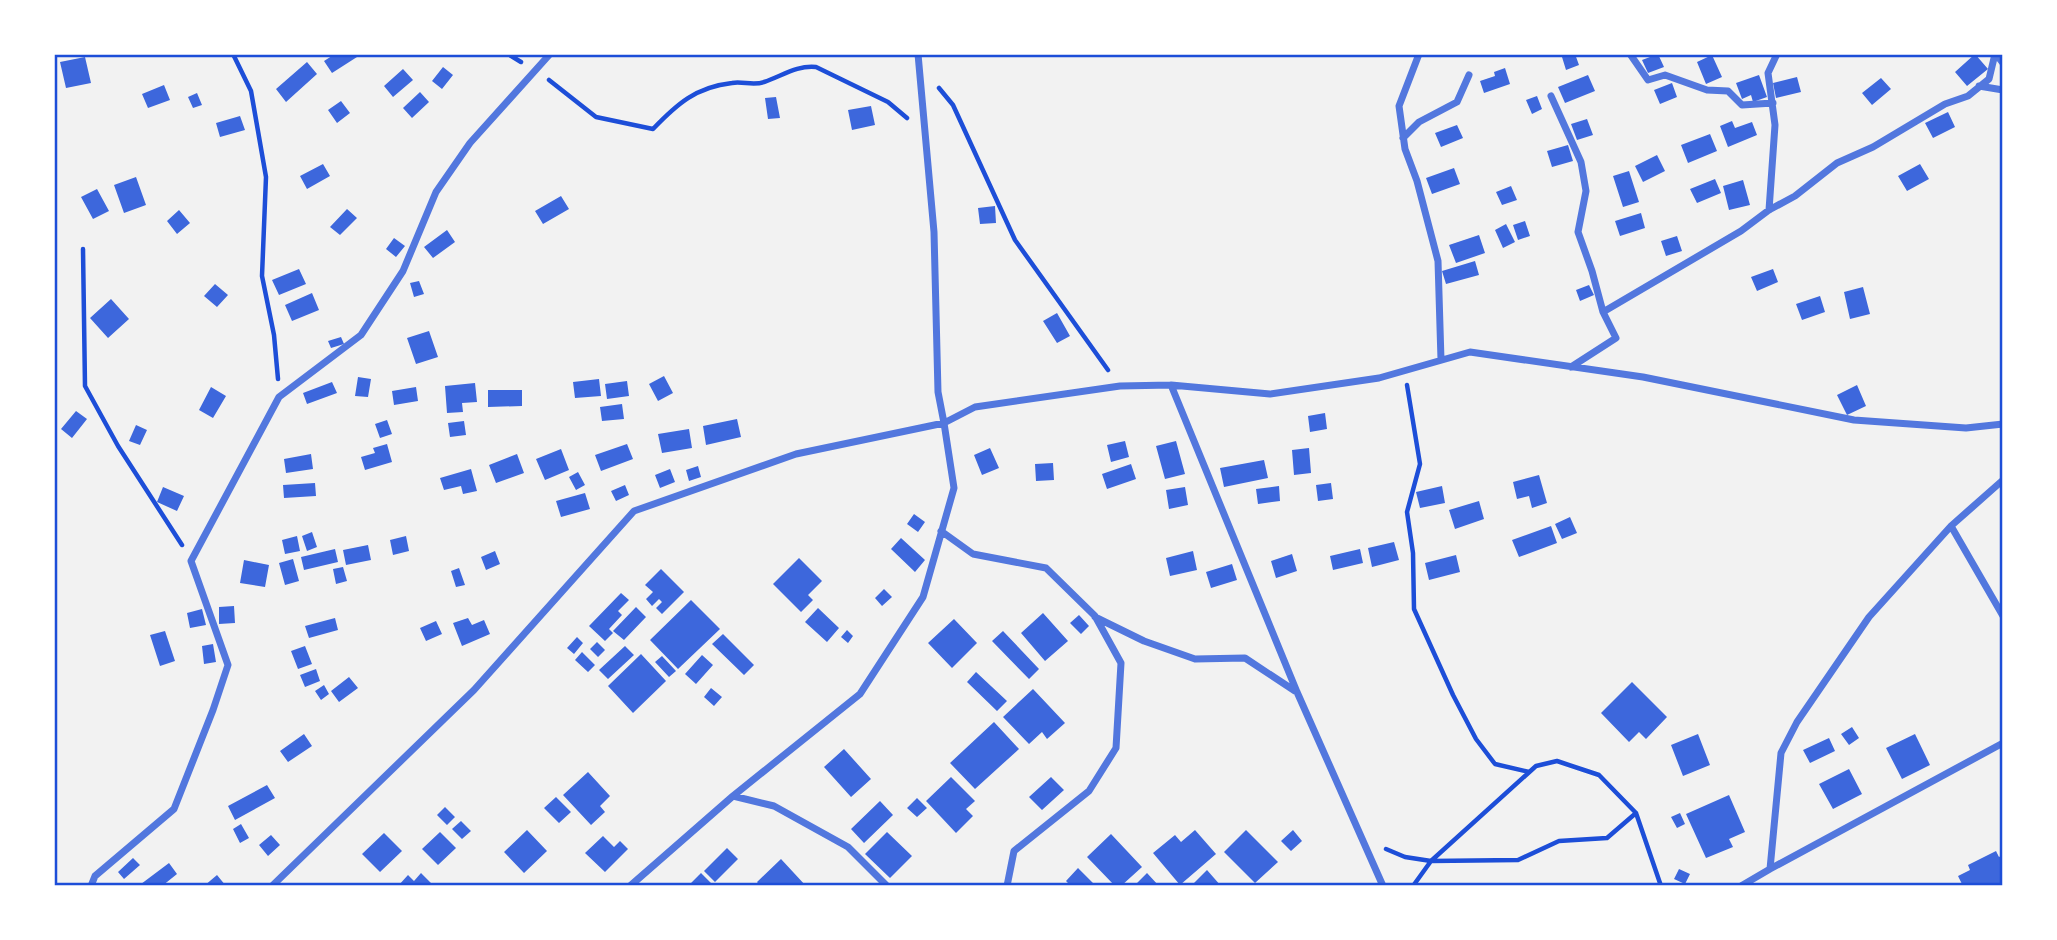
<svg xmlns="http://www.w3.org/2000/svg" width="2057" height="940" font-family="Spectral,serif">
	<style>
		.building { fill: #3d67dc }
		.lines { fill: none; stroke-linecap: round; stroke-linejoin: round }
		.path { stroke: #1d4ed8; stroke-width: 4.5 }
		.minor { stroke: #5277de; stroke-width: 7 }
		.neatline { fill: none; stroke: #1d4ed8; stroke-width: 2.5 }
	</style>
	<rect width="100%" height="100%" fill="#f2f2f2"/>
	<path class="building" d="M335,54H355L357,57L332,73L324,61Z
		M1568,54H1575L1579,65L1566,70L1562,57Z
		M1658,54L1664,67L1648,73L1642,60Z
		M1975,54L1988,69L1967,86L1955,72Z
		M1712,55L1722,77L1706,84L1697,62Z
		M85,57L91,83L66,88L60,62Z
		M307,62L317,74L286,102L276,89Z
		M443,67L453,75L442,89L432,81Z
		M1505,68L1510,84L1484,93L1480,81L1495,76L1494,72Z
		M403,69L413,80L393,97L384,86Z
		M1588,75L1595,91L1565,103L1558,87Z
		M1759,75L1767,97L1753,102L1751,95L1742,99L1736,83Z
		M1797,77L1801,92L1776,98L1773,83Z
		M1881,78L1891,89L1872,105L1862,93Z
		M1672,83L1677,97L1660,104L1654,90Z
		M164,85L170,100L148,108L142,94Z
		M420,92L429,102L412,118L403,108Z
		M197,93L202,105L193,108L188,97Z
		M1537,96L1542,109L1532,114L1526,100Z
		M776,97L780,118L768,119L765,98Z
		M341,101L350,113L337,123L328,110Z
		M871,106L875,125L852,130L848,110Z
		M1948,112L1955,127L1933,138L1925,123Z
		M240,116L245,130L220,137L216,123Z
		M1587,119L1593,135L1577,140L1571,124Z
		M1732,121L1735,128L1752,122L1757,135L1728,147L1720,126Z
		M1457,125L1463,138L1441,147L1435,133Z
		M1710,134L1717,151L1688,163L1681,145Z
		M1568,145L1573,161L1552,167L1547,151Z
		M1657,155L1665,171L1643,182L1635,166Z
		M323,164L330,176L307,189L300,176Z
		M1920,164L1929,179L1907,191L1898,176Z
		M1454,168L1460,184L1432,194L1426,178Z
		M1629,171L1639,202L1623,207L1613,176Z
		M136,177L146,205L124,213L114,185Z
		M1715,179L1721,193L1697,203L1690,189Z
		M1743,180L1750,205L1729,210L1723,186Z
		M1511,186L1517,200L1502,205L1496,192Z
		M97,189L109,211L93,219L81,197Z
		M561,196L569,209L543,224L535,211Z
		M995,206L996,223L980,224L978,208Z
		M347,209L357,218L340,235L330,227Z
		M179,210L190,223L177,234L167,221Z
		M1641,213L1645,228L1620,236L1615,221Z
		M1525,221L1530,236L1518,240L1513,225Z
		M1506,224L1515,242L1503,248L1495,230Z
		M447,230L455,242L433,258L424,247Z
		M1479,235L1485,253L1456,263L1449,245Z
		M1677,236L1682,251L1666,256L1661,241Z
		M394,238L405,246L396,257L386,249Z
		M1475,261L1479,275L1446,284L1442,271Z
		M299,269L306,284L279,295L272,280Z
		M1773,269L1778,282L1757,291L1751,277Z
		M419,281L424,294L414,297L410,283Z
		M215,284L228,295L217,307L204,296Z
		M1589,285L1594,295L1580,301L1576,290Z
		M1863,287L1870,314L1850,319L1844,292Z
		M312,293L319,310L292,321L285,305Z
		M1820,296L1825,312L1802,320L1796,304Z
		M111,299L129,319L108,338L90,318Z
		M1057,313L1070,336L1057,343L1043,321Z
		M429,331L438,357L416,364L407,338Z
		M341,337L344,344L331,348L328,341Z
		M664,376L673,393L658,401L649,384Z
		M358,377L371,379L368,397L355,396Z
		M599,379L601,396L575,398L573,382Z
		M627,381L629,396L607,399L605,384Z
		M332,382L337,393L307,404L303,393Z
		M475,383L477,402L462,403L463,412L447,413L445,386Z
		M1857,385L1866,406L1847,415L1837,395Z
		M211,387L226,396L213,418L199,410Z
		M416,387L418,401L394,405L392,391Z
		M488,390H522V406L488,407Z
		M622,404L624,419L602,421L600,407Z
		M76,411L87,419L72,438L61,429Z
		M1325,413L1327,429L1310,432L1308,416Z
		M737,419L741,437L706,445L703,426Z
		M387,420L392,434L380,438L375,424Z
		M464,421L466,435L450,437L448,423Z
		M136,425L147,430L140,445L129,441Z
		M689,429L692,448L662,453L658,434Z
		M1125,441L1129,457L1111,462L1107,445Z
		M1176,441L1185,474L1165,479L1156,446Z
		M387,444L392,462L365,470L361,457L375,453L373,448Z
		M627,444L633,459L601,471L595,455Z
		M990,448L999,468L982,475L974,455Z
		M1309,448L1311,473L1294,475L1292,450Z
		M561,449L569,470L545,480L536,459Z
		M311,454L313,469L286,473L284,459Z
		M517,454L524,473L496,483L489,465Z
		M1264,460L1268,478L1224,487L1220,468Z
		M1053,463L1054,480L1036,481L1035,464Z
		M1131,464L1136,479L1107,489L1102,474Z
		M698,466L701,477L689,481L686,470Z
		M471,469L477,491L463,494L461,486L444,490L440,478Z
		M670,469L675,482L660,488L655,475Z
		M578,472L585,485L576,490L569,477Z
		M1539,475L1547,503L1532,508L1529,496L1517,499L1513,482Z
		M315,483L316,496L284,498L283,485Z
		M1331,483L1333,499L1318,501L1316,485Z
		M625,485L629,495L616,501L611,491Z
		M1279,486L1280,501L1258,504L1256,489Z
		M1442,486L1445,503L1420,508L1416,492Z
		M163,487L184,496L177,511L157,502Z
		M1185,487L1188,505L1169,509L1166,490Z
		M585,493L590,509L561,517L556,501Z
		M1479,501L1484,519L1455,529L1449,510Z
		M914,514L925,522L918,532L907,524Z
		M1570,517L1577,533L1562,539L1555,524Z
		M1551,526L1557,543L1519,557L1512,540Z
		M312,532L317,547L307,551L302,536Z
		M297,536L300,551L285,554L282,540Z
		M406,536L409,551L393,555L390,540Z
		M901,538L925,560L915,572L891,549Z
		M1394,542L1399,560L1372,567L1368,548Z
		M368,545L371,560L346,565L343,550Z
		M335,549L338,562L304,570L301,557Z
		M1360,549L1363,563L1333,570L1330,556Z
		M495,551L500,564L486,570L481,557Z
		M1193,551L1197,570L1170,576L1166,558Z
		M1292,554L1297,571L1276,578L1271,561Z
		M1456,555L1460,572L1429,580L1425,563Z
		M799,558L822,581L808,595L813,600L801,612L773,584Z
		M293,559L299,581L285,585L279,563Z
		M244,560L269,565L265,587L240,583Z
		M1232,564L1237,580L1211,588L1206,572Z
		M343,567L347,581L336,584L333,569Z
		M459,568L465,585L456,587L451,571Z
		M661,569L684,592L662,614L656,608L662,602L659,599L652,606L646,599L653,592L645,585Z
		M884,589L892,597L882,606L875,598Z
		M621,593L629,600L618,611L622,615L609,629L613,633L605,641L589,626Z
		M691,600L720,629L678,669L650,640Z
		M234,606L235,623L219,624V607Z
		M636,607L646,617L624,640L613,631Z
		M818,608L839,628L827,642L805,622Z
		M202,609L206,625L190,628L187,613Z
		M1043,613L1068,641L1045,661L1021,633Z
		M1079,615L1089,626L1081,634L1070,623Z
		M335,618L338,630L309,638L305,626Z
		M468,618L472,625L484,620L490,634L462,646L453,623Z
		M954,619L977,643L952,668L928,643Z
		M436,621L442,634L426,641L420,628Z
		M847,630L853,636L848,643L841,637Z
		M165,631L175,661L160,666L150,635Z
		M1003,631L1039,669L1029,679L992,641Z
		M723,634L754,665L744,675L712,644Z
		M577,637L583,643L574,654L567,648Z
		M597,642L605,650L598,657L590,649Z
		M213,644L216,662L204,664L202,646Z
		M305,646L312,664L298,669L291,651Z
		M625,646L634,655L608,679L599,670Z
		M582,652L595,665L588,672L575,660Z
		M641,654L666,681L633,713L608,686Z
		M702,655L713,665L696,684L685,674Z
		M662,656L676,671L669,677L655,662Z
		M316,669L320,681L305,687L300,675Z
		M976,672L1007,701L997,711L967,682Z
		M349,677L358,688L339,702L331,691Z
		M1632,682L1667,717L1646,739L1639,732L1629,742L1601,713Z
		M324,685L329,694L321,700L315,691Z
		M711,688L722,697L714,706L704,697Z
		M1033,689L1065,723L1047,739L1042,732L1029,744L1003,717Z
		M994,722L1019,749L975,789L950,763Z
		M1852,727L1859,738L1849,745L1841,734Z
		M304,734L312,746L288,762L280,751Z
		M1698,734L1710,765L1683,776L1671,745Z
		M1915,734L1930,765L1902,779L1886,748Z
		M1829,738L1835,751L1810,763L1803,750Z
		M844,749L871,779L851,797L824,767Z
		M1849,769L1862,794L1833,809L1819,784Z
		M588,772L610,796L600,806L605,812L591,825L563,795Z
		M951,777L975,801L966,809L973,816L956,833L926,801Z
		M1051,777L1064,790L1042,810L1029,797Z
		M267,785L275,798L235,820L228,806Z
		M1729,795L1745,832L1729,839L1733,847L1706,858L1686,814Z
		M556,797L571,812L559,823L544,808Z
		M917,798L927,808L917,817L907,808Z
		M880,801L893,815L864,843L851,829Z
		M445,807L455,817L447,825L437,815Z
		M1680,813L1685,824L1677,828L1671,817Z
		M461,821L471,831L462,839L452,829Z
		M241,824L249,838L240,843L233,829Z
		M527,830L547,851L524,873L504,852Z
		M1195,830L1216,854L1180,885L1153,853L1175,835L1181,842Z
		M1246,830L1278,862L1255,883L1224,852Z
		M1293,830L1302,841L1291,851L1281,841Z
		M440,832L456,848L438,865L422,849Z
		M887,832L912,856L890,878L865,854Z
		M384,833L402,851L380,872L362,854Z
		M1111,834L1142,867L1121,886H1115L1087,857Z
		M271,835L280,845L268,856L259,845Z
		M603,836L614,847L620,841L628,849L605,872L585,853Z
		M727,848L738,859L715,882L704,871Z
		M1996,851L1999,857L2003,855V886H1963L1958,876L1970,870L1968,865Z
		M133,858L140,865L124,879L118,872Z
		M781,859L806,886H760L757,882Z
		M169,863L177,874L162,886H142L141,884Z
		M1078,868L1093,883L1091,886H1071L1066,881Z
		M1679,869L1690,874L1685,884L1674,879Z
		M1207,870L1221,886H1191Z
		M421,873L434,886H398L408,875L414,881Z
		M701,873L714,886H688Z
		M1147,873L1159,886H1134Z
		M217,875L226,886H204Z"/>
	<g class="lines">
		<path class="path" d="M233,54L251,91L266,177L262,276L274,335L278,379
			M508,54L521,62
			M549,80L596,117L653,129C677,104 696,87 732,83C742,81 754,86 764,82C782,76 797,65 816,67L888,102L907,118
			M939,88L953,105L1015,240L1108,370
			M83,249L85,386L118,446L182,545
			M1407,385L1420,464L1407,512L1413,553L1414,609L1453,695L1476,739L1495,764L1529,772
			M1386,849L1405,857L1431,861L1518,860L1559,841L1607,838L1636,813L1661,886
			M1413,886L1431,861L1536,766L1557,761L1599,775L1636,813"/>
		<path class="minor" d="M1419,54L1399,106L1405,149L1417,181L1438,261L1441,360
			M1630,54L1648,80L1665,75L1707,90L1728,91L1742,105L1773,103
			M1996,54L2003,63
			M1979,86L2003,90
			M1551,96L1581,162L1586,191L1578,232L1592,271L1603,312
			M1403,138L1419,122L1457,102L1469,75
			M1769,210L1775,125L1768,73L1777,54
			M1571,367L1616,338L1603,312L1741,231L1769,210L1795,196L1837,163L1873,147L1945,104L1968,96L1989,79L1995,54
			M1171,385L1270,394L1379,378L1470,352L1643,377L1854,420L1966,428L2003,424
			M1951,526L2003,616
			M941,531L973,554L1046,568L1095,616L1121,663L1116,748L1089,791L1014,851L1007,886
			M1095,617L1144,641L1195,659L1245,658L1295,691
			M733,796L774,806L848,847L887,886
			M1770,869L2003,743
			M91,886L95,876L174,809L213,710L228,665L191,561L279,397L361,335L403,271L436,192L470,143L550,54
			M272,886L474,690L634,511L796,454L944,423L938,392L934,232L918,54
			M630,886L733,796L860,694L923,597L954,488L944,423L975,407L1120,386L1171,385L1297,692L1383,886
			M1741,886L1770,869L1781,753L1797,722L1869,617L1951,526L2003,480"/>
	</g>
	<rect width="2057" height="940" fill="none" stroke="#ffffff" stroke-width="112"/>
	<rect x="56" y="56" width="1945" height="828" class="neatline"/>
</svg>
